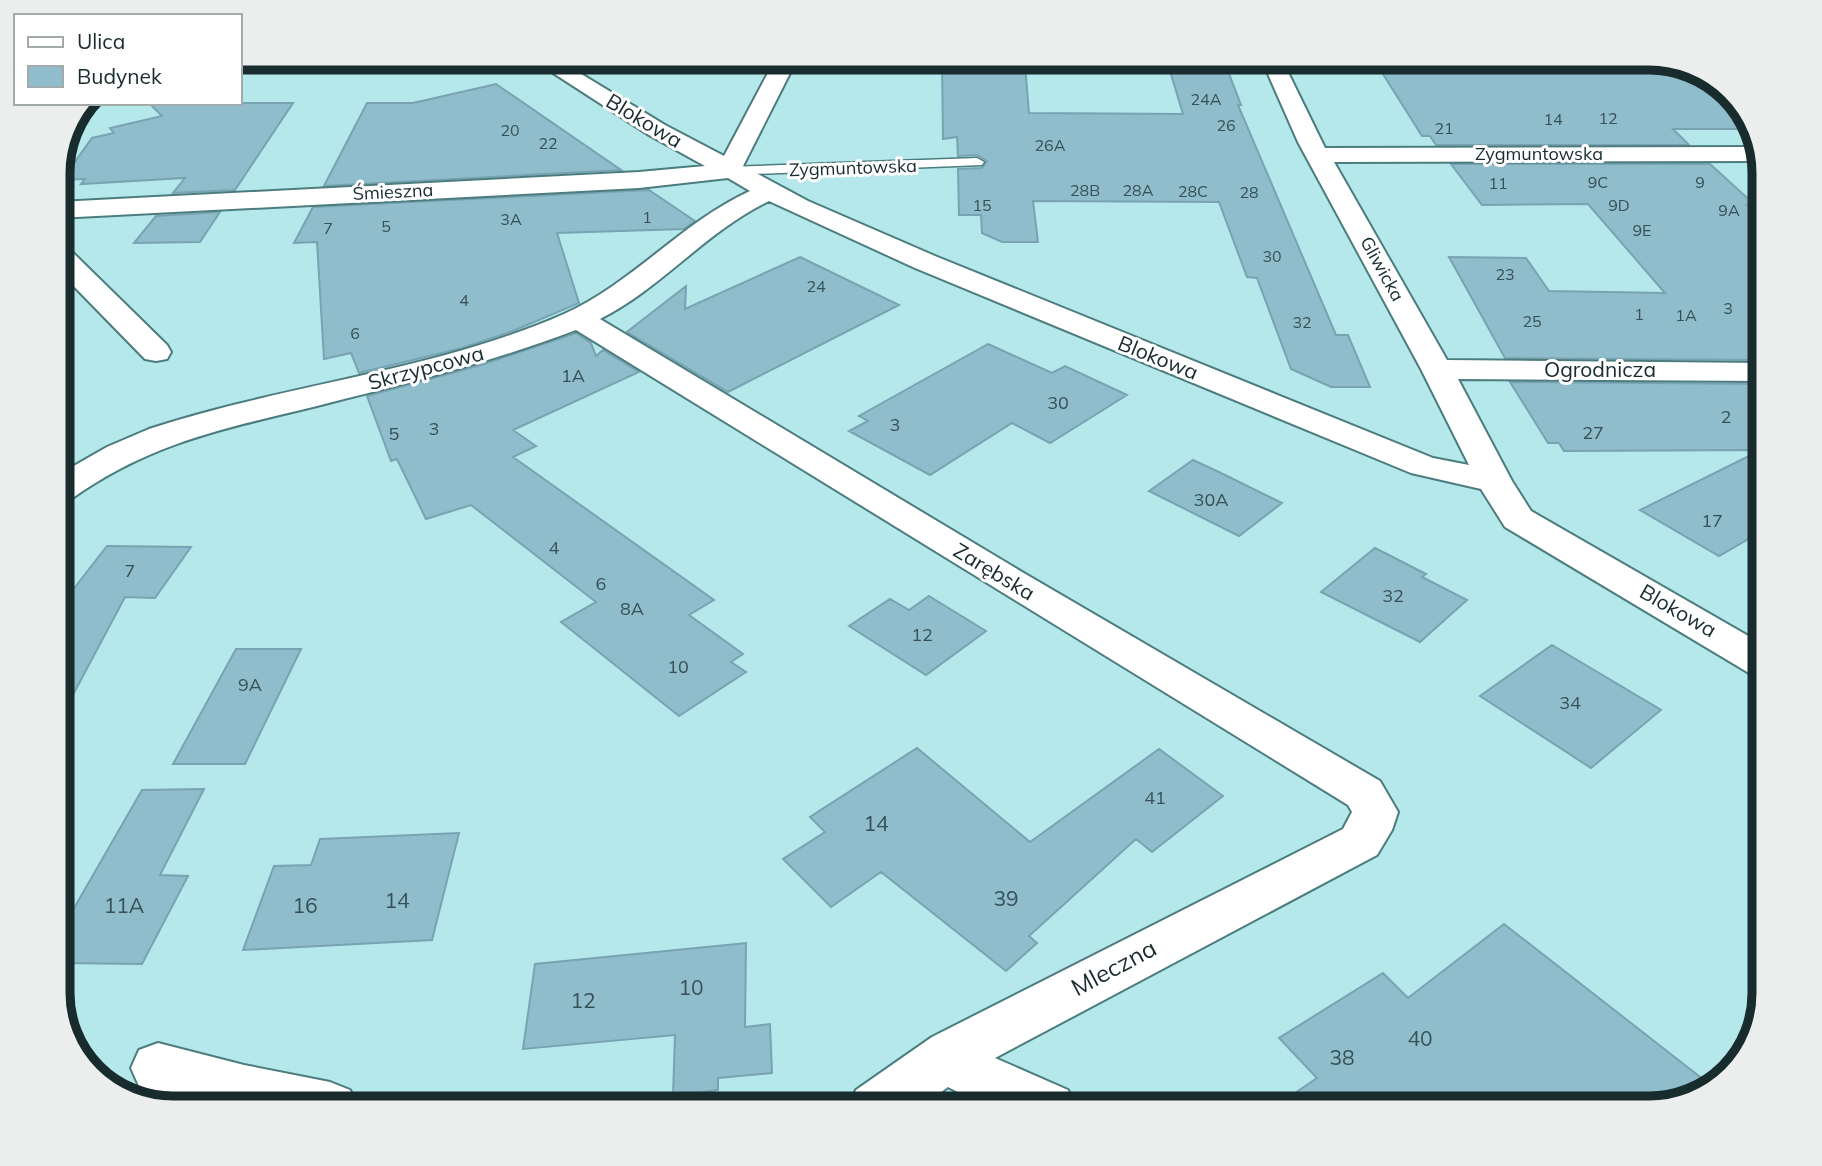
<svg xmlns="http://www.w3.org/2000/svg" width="1822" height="1166" font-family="Mulish,sans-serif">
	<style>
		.building { fill: #90bdcc; stroke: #77a3b2; stroke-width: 2 }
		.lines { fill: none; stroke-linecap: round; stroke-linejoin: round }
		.lane-casing { stroke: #4c7c7e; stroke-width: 3 }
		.street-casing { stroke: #4c7c7e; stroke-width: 4 }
		.lane { fill: #fff; fill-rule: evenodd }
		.street { fill: #fff; fill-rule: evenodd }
		.labels { text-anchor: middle; stroke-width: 6; stroke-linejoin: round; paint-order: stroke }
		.far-number-label { font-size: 16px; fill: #365055 }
		.far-street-label { font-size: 18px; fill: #182c2d; stroke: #fefefe }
		.number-label { font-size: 18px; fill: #365055 }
		.street-label { font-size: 21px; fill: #182c2d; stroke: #fefefe }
		.near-number-label { font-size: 21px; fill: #365055 }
		.near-street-label { font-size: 24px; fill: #182c2d; stroke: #fefefe }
		.rim { fill: none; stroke: #182c2d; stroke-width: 9 }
	</style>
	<rect width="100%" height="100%" fill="#b5e8ea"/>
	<path class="building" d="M1177,58H1223L1241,105H1238L1336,335H1348L1370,387H1331L1291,369L1257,278L1247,277L1219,202L1033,201L1038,242H1002L982,233L981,215H959L958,169L982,168L987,161L977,155L958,156L957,137L943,139L942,65H1025L1029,113L1183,114L1170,71H1181Z
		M1413,58H1596L1606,66L1678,67L1713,77L1749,115L1753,129H1673L1689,145H1436L1430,136H1422L1376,63H1416Z
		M496,84L621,170L324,186L367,103H413Z
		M149,103H293L235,190L173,193L185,178L81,184L85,179L62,180L92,138L114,133L110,128L162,116Z
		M1451,164H1710L1755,205H1747L1764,221V360L1505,358L1449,257L1526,258L1549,291L1665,293L1588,204L1482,205Z
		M649,190L695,221L684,229L557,233L579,303L513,331L462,348L359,373L351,353L324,359L317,242L294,243L313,207Z
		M220,212L200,242L134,243L156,216Z
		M800,257L899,305L728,392L627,332L686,286L685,309Z
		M576,333L591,343L596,356L603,350L639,372L513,430L536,446L513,457L714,600L689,615L743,654L731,662L746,672L679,716L561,622L596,602L471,505L426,519L397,459L391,461L367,396L481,365Z
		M988,344L1052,373L1065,366L1127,395L1050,443L1012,423L930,475L849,431L868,421L859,416Z
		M1510,382L1764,384V530L1719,556L1640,510L1761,450L1564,451L1559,443H1548Z
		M1193,460L1221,473L1282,503L1239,536L1149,491Z
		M107,546L191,547L155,598L125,597L58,723V609Z
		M1375,548L1426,574L1422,577L1467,600L1420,642L1321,592Z
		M929,596L986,631L926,675L849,626L890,599L909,610Z
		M1552,645L1661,710L1591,768L1480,696Z
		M236,649H301L245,764H173Z
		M917,748L1030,842L1159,749L1223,796L1152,852L1136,839L1029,936L1037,943L1006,971L881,872L831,907L783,859L825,832L810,817Z
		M204,789L160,875L188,876L142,964L58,963V936L142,790Z
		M459,833L432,940L243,950L274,866L311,865L320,839Z
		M1504,924L1713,1087L1706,1093L1650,1108H1273L1317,1078L1279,1038L1383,973L1408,998Z
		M746,943L745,1027L770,1024L772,1073L718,1078V1090L673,1096L675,1035L523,1049L535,964Z"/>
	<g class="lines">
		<g class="lane-casing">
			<path id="lane" d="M977,158L984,162L982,165L728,175L721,171L728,167Z"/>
		</g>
		<g class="street-casing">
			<path id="street" d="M530,58H555L665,125L724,156L768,73L767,58H788L790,73L743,166L808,201L935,256L1433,458L1469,465L1421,369L1298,142L1261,58H1281L1325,148L1758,147L1761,161L1334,162L1447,360L1764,363V381L1458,379L1512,481L1531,511L1764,645V677L1749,673L1505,527L1481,489L1411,473L915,268L769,201C706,231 662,288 600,319L1022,572L1380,781L1398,812L1392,830L1377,855L995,1058L1068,1090L1076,1108H989L948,1087L920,1108H848L856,1090L932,1037L1343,829L1352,812L1348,805L576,330C492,362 404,384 317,406C223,429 152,442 71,499L58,502V475L107,447L149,429C285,384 432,372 564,314C633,283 682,222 750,191L728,178L639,188L58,218V202L639,172L705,166L649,135Z
				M58,246L68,248L167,345L171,352L167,359L156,361L145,359L58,270Z
				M158,1043L244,1065L330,1082L350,1090L358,1108H214L139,1086L131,1068L139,1050Z"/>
		</g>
		<use href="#lane" class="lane"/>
		<use href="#street" class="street"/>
	</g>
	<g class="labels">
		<g class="far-number-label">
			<text x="1206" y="105">24A</text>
			<text x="1608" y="124">12</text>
			<text x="1553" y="125">14</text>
			<text x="1226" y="131">26</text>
			<text x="1444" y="134">21</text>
			<text x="510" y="136">20</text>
			<text x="548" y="149">22</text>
			<text x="1050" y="151">26A</text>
			<text x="1598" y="188">9C</text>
			<text x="1700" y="188">9</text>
			<text x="1498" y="189">11</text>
			<text x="1085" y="196">28B</text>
			<text x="1138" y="196">28A</text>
			<text x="1193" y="197">28C</text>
			<text x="1249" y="198">28</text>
			<text x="982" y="211">15</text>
			<text x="1619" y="211">9D</text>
			<text x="1729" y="216">9A</text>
			<text x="647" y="223">1</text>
			<text x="511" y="225">3A</text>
			<text x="386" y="232">5</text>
			<text x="328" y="234">7</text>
			<text x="1642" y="236">9E</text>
			<text x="1272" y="262">30</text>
			<text x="1505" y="280">23</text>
			<text x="816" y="292">24</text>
			<text x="464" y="306">4</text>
			<text x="1728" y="314">3</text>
			<text x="1639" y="320">1</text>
			<text x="1686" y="321">1A</text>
			<text x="1532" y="327">25</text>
			<text x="1302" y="328">32</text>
			<text x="355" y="339">6</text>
		</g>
		<g class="far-street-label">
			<text x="1539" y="160">Zygmuntowska</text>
			<text transform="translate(853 168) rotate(-2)" y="6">Zygmuntowska</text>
			<text transform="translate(393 192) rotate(-3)" y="6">Śmieszna</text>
			<text transform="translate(1382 269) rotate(61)" y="6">Gliwicka</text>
		</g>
		<g class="number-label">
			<text x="573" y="382">1A</text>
			<text x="1058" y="409">30</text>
			<text x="1726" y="423">2</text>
			<text x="895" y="431">3</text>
			<text x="434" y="435">3</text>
			<text x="1593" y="439">27</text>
			<text x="394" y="440">5</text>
			<text x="1211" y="506">30A</text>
			<text x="1712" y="527">17</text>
			<text x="554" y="554">4</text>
			<text x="130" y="577">7</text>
			<text x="601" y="590">6</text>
			<text x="1393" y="602">32</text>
			<text x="632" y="615">8A</text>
			<text x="922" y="641">12</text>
			<text x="678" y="673">10</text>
			<text x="250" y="691">9A</text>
			<text x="1570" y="709">34</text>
			<text x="1155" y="804">41</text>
		</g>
		<g class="street-label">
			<text transform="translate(644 121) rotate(31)" y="7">Blokowa</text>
			<text transform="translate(1158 358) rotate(22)" y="7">Blokowa</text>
			<text transform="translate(426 368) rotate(-15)" y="7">Skrzypcowa</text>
			<text x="1600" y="377">Ogrodnicza</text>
			<text transform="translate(994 572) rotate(31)" y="7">Zarębska</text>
			<text transform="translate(1678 611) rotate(30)" y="7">Blokowa</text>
		</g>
		<g class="near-number-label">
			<text x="876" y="831">14</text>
			<text x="1006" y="906">39</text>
			<text x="397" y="908">14</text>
			<text x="124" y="913">11A</text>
			<text x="305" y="913">16</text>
			<text x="691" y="995">10</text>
			<text x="583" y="1008">12</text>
			<text x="1420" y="1046">40</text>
			<text x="1342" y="1065">38</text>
		</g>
		<g class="near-street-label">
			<text transform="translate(1114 968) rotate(-28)" y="8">Mleczna</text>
		</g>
	</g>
	<path d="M0 0H1822V1166H0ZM173 70H1649A103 103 0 0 1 1752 173V993A103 103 0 0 1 1649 1096H173A103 103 0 0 1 70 993V173A103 103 0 0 1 173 70Z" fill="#eceded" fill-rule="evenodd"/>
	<path class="rim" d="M173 70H1649A103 103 0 0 1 1752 173V993A103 103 0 0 1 1649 1096H173A103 103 0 0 1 70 993V173A103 103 0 0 1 173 70Z"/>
	<rect x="14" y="14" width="228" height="91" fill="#fefefe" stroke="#a2aaaa" stroke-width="2"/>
	<rect x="28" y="37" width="35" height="10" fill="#ffffff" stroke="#a2aaaa" stroke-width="2"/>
	<text x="77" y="49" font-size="21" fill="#182c2d">Ulica</text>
	<rect x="28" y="66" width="35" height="21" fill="#90bdcc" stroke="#a2aaaa" stroke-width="2"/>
	<text x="77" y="84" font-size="21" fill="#182c2d">Budynek</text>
</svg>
